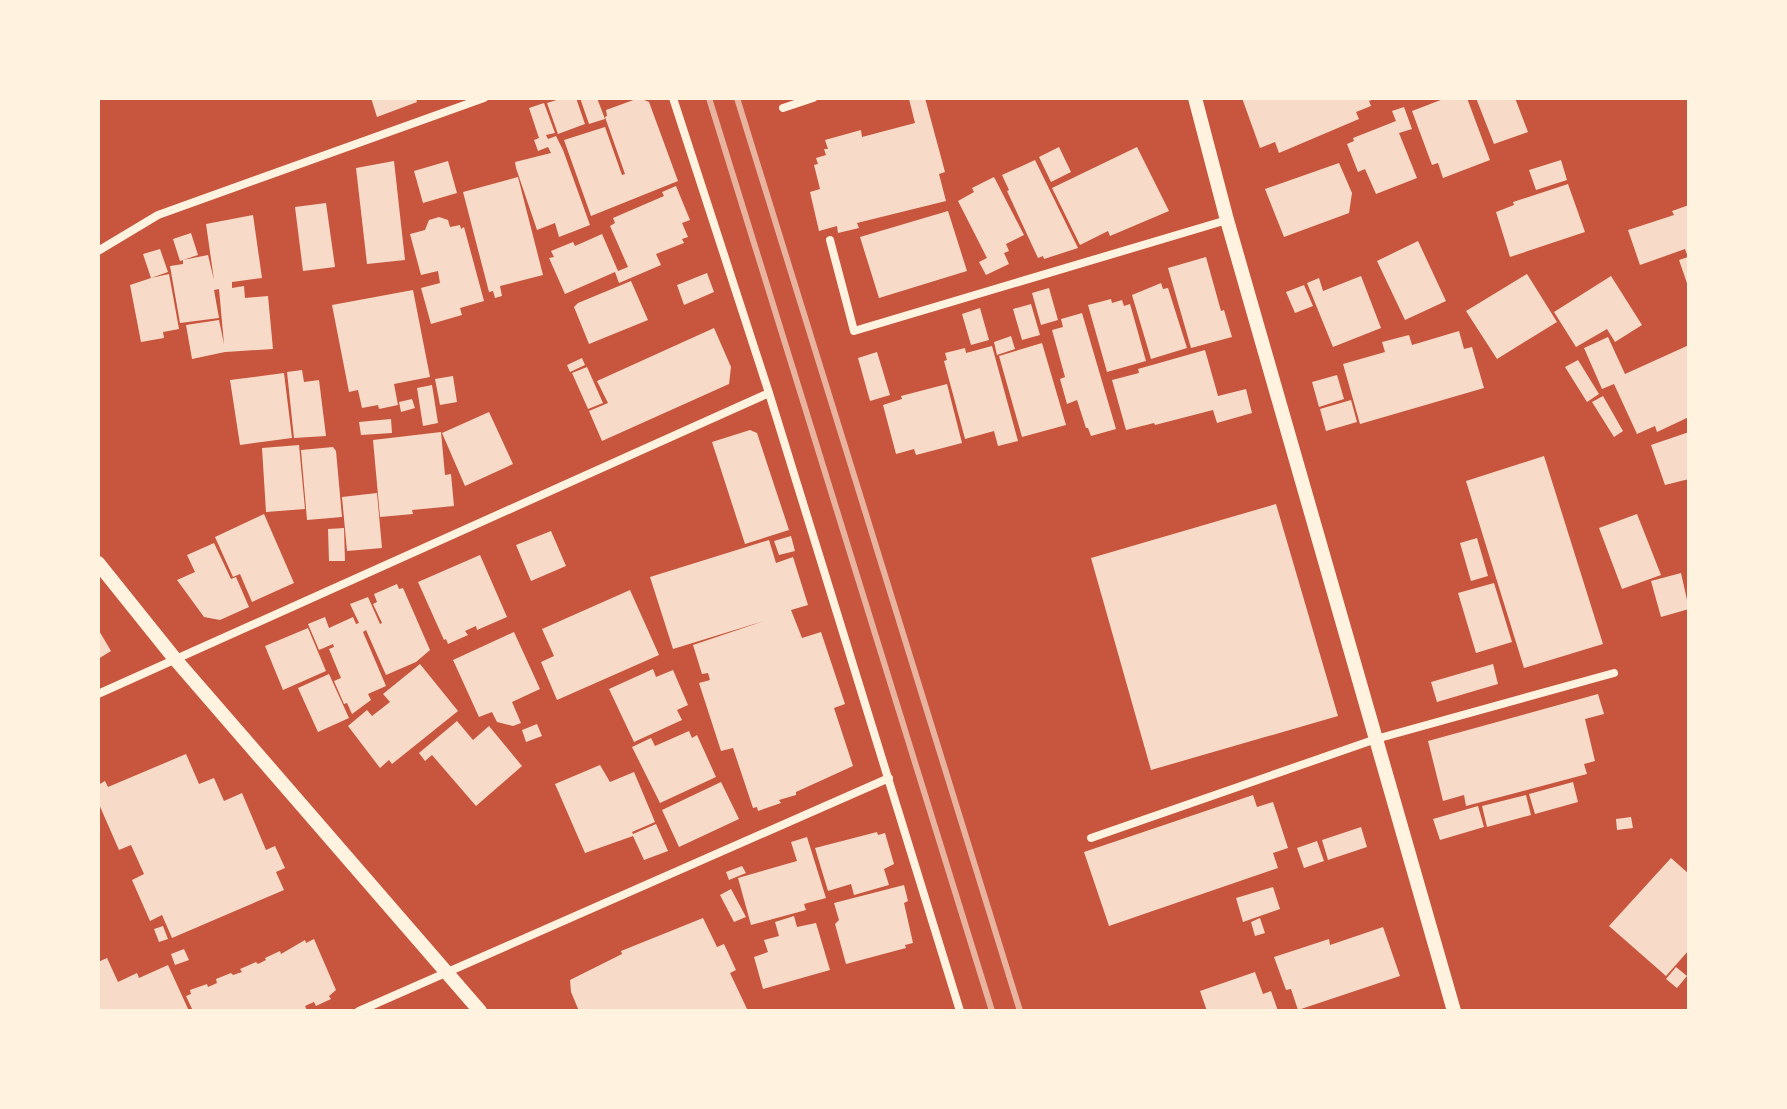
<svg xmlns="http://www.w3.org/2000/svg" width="1787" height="1109" font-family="'Varela Round',sans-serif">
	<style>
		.building { fill: #f7dbc8 }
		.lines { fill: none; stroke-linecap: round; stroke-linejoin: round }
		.minor { stroke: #fff3e0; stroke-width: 8 }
		.tertiary { stroke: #fff3e0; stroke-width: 14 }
		.rail { stroke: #e9b49f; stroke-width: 6 }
	</style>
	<rect width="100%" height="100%" fill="#c8553d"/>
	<path class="building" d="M371,98H416L417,102L377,117Z
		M563,98H576L585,124L558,134L547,103Z
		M580,98H597L605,119L589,124Z
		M639,98L649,102L678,181L591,216L564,140L605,127L622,175L625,174L605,117L607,116L606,110Z
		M925,98L945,172L939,174L946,201L857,223L859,228L838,233L837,226L819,231L810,192L820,189L814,165L818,164L816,158L826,155L824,149H828L825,140L861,130L862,137L915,123L909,99Z
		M1242,98H1377L1369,101L1371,106L1356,112L1359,119L1279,153L1275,142L1260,148Z
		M1446,98H1467L1490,160L1443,178L1438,163L1432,165L1412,111Z
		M1476,98H1515L1528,132L1494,144Z
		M544,103L555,133L546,135L548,139L556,136L563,150L590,225L559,237L555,223L537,230L516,168L515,162L551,153L548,147L538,151L534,140L539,138L529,108Z
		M1404,107L1412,129L1399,133L1417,178L1376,194L1365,169L1358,172L1347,144L1354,141L1353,138L1396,121L1392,111Z
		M1059,147L1071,172L1051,182L1039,157Z
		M1137,147L1169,211L1110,236L1108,231L1080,245L1052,188Z
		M1035,160L1078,248L1044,259L1043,256L1038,258L1007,191L1009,190L1002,175Z
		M1561,160L1567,180L1536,190L1529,170Z
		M394,161L405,260L367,264L356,168Z
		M448,161L457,193L423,203L414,171Z
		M1339,163L1352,193L1349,213L1284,237L1265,189Z
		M518,177L543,275L500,286L502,296L495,298L493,291L489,292L463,192Z
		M994,177L1024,235L1006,244L1009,251L1004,253L1009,264L986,275L979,262L987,258L958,201L974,192L972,188Z
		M1568,184L1585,232L1510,257L1496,212L1514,205L1513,202Z
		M676,186L690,220L682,223L688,237L682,239L684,243L656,254L661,265L619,283L615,272L565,294L549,258L554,257L551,251L573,242L575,246L602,234L618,271L628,267L610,226L615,223L613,218L664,196L662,192Z
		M326,203L335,267L303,271L295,207Z
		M1689,205V289L1679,260L1688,257L1685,249L1640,265L1628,230L1674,215L1672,211Z
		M948,211L967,271L879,298L860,237Z
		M253,215L262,278L232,282V288L244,286L245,298L268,296L273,349L225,352L192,359L186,325L219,320L224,344L219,289L214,290L219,318L180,323L170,266L183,264V260L208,255L214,280L206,224Z
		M439,217L448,220L450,227L460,225L461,229L464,227L484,301L460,308L462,315L431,324L421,288L440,283L438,271L421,275L410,234L425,230L429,220Z
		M191,233L198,255L180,261L173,239Z
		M1418,241L1446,301L1405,320L1377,261Z
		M160,249L168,272L151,278L169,274L179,329L163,332L164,338L141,342L130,285L151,278L143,254Z
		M1206,257L1221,311L1224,310L1232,337L1191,348L1168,268Z
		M707,273L714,292L684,305L677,285Z
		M1527,274L1557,322L1497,359L1466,311Z
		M1361,276L1381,328L1333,347L1307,283L1319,278L1323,291Z
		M1611,276L1642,325L1615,342L1607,329L1576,347L1554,312Z
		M631,281L648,320L589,344L574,307L578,303Z
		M1161,283L1163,289L1168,288L1187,348L1151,359L1132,295Z
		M1304,285L1313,306L1295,313L1286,292Z
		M1049,288L1058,320L1041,325L1032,293Z
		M413,290L430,377L394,384L398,405L379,409L378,405L362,408L358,390L349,392L332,305Z
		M1111,299L1112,303L1122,300L1124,306L1130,304L1146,361L1107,372L1088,305Z
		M1031,304L1040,335L1022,340L1013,309Z
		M980,308L989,340L971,345L962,314Z
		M1082,313L1116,429L1091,436L1088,428H1086L1077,400L1067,404L1060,379L1065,377L1052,330L1063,327L1061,319Z
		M714,328L731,367L729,384L602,441L589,411L608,403L597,381Z
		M1459,331L1464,349L1472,347L1484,388L1360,424L1343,364L1385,352L1382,342L1409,335L1412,345Z
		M1011,336L1015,349L997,355L994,342Z
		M1608,337L1625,374L1689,345V417L1657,432L1655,426L1637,434L1614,384L1602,389L1584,348Z
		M1042,343L1066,425L1022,437L999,356Z
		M992,346L1018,441L998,446L994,431L965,439L944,361L947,360L945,353L965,348L966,353Z
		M1205,350L1218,396L1246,389L1252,413L1217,423L1213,410L1155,425L1154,423L1126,430L1112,380L1139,373L1138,369Z
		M877,352L890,395L870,401L858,358Z
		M582,358L585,365L570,372L567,365Z
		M1578,360L1599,394L1587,402L1565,367Z
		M587,367L603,403L588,409L572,373Z
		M302,370L304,382L319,380L326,436L294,438L287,372Z
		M284,373L292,438L240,445L230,380Z
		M1337,375L1344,399L1319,407L1312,382Z
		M453,376L457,402L440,405L435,379Z
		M947,384L962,443L916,455L914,449L896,454L883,405L902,399L901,396Z
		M432,385L438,423L423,426L417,388Z
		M1603,396L1623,431L1614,437L1592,402Z
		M412,399L415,408L401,412L399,402Z
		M1351,400L1357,422L1326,431L1320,409Z
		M489,412L513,464L465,486L442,433Z
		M391,419L392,433L361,435L359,422Z
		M750,430L757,433L789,530L745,544L712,442Z
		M441,432L445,475L451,474L454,506L412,510L413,514L380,517L373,440Z
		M1689,432V479L1665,485L1651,445Z
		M299,445L305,509L266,512L262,448Z
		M333,447L336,451L342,517L307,520L301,450Z
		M1544,456L1603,644L1524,668L1466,481Z
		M377,493L382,548L347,551L342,497Z
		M1276,504L1338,716L1151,770L1091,558Z
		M264,514L294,583L252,602L240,574L233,577L215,537Z
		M1637,514L1661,575L1622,589L1599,528Z
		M344,528L345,561H329L328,529Z
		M551,531L566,566L531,581L516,545Z
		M791,536L795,551L779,555L774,541Z
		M1477,538L1488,576L1471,581L1460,543Z
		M769,540L776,563L793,557L808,605L791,610L802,638L821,632L845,704L834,708L853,766L796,792V795L779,800L781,803L758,811L757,807L753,808L733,748L721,751L699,683L710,680L708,673L702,674L693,645L764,621L673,649L650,577Z
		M214,543L231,579L236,577L249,607L220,620L204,617L177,580L195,572L187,555Z
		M480,555L507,617L477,630L476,626L465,631L468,635L448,644L446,639L444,640L418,582Z
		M1681,573L1689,609L1661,617L1651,581Z
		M1494,583L1512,642L1476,653L1458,593Z
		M397,584L399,589L403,588L430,650L416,662L386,675L366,630L363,632L386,686L368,694L371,700L352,714L347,703L344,704L334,681L341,678L329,649L334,647L333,644L319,650L308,624L325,617L329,628L353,617L356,624L359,623L350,604L368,597L380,624L382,623L373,604L377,602L374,594Z
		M630,590L659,655L557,700L541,662L554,656L542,629Z
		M308,628L326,671L283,690L265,646Z
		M98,629L111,651L98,659Z
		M514,632L540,689L512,702L521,723L513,726L497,722L492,712L479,717L453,660Z
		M420,664L458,711L392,764L389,760L380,768L348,726L367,710L372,716L390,702L383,694Z
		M1493,664L1498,684L1437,702L1431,682Z
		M653,669L656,677L673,670L688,705L677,710L682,720L634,742L609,689Z
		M329,674L349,718L318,732L298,688Z
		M1598,694L1604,714L1585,719L1595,761L1584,764L1587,774L1466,806L1464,795L1443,801L1428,741Z
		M457,721L473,740L489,726L522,766L476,806L432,755L425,761L419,753Z
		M537,724L542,736L526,742L522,730Z
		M689,731L692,738L697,735L716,777L660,803L632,747L651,738L655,746Z
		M186,754L199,784L214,778L224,801L242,793L266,850L275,846L285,868L276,872L284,890L172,938L162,915L150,921L132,880L144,874L131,845L119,850L98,802V785L105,781L108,787Z
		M600,765L610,782L634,772L655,822L632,832L633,834L656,824L668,851L644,860L633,836L585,853L555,784Z
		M721,782L739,819L679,847L662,810Z
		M1573,782L1578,802L1535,814L1529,794Z
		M1253,795L1257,807L1273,802L1288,848L1273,853L1278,868L1109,926L1084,852Z
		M1526,795L1531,815L1487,827L1482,806Z
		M1478,806L1484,827L1440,840L1433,819Z
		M1631,817L1633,828L1617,830L1616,819Z
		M1361,827L1367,847L1328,860L1322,840Z
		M877,832L878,835L885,833L894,864L884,869L889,885L854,895L851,884L828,891L815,848Z
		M807,837L826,898L804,904L806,910L751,925L738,878L797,861L791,842Z
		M1317,841L1324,861L1304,868L1297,848Z
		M1671,858L1689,874V950L1666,976L1609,926Z
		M742,866L746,873L729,880L726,872Z
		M904,885L908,901L904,903L913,943L905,945L906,948L846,964L835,924L839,920L834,903Z
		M1273,887L1280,909L1243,922L1236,898Z
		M731,889L746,917L734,922L720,895Z
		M794,916L797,927L816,923L830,970L763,989L754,957L768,952L764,940L779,936L775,922Z
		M703,918L717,947L724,944L736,970L730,973L747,1009L742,1011H579L571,992L570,980L622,954L621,951Z
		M1260,918L1265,933L1255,936L1251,922Z
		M163,926L168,939L159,942L154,929Z
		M1383,927L1400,976L1298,1010L1291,989L1286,990L1274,957L1329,939L1330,945Z
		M314,939L336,990L329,996L331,999L316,1006L314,1002L305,1006L307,1010L304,1011H193L186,996L191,994L190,990L207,984L208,987L217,983L216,979L231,973L233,975L242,972L240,969L256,962L258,964L266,960L265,958L280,951L281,954L305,940L306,943Z
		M184,949L189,960L175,965L171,954Z
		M107,958L118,982L137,973L139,978L168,965L189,1011H98V962Z
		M1676,967L1687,976L1677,988L1666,979Z
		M1255,972L1263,994L1271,991L1278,1011H1207L1200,991Z"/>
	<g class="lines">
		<path class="minor" d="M673,98L769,393L960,1011
			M783,108L813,98
			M830,240L854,331L1227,220
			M98,251L158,215L484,98
			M98,694L769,393
			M1091,838L1376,739L1614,673
			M359,1011L889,778"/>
		<path class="tertiary" d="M1195,98L1227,220L1454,1011
			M98,563L175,659L480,1011"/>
		<path class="rail" d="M709,98L992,1011
			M737,98L1020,1011"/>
	</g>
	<rect width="1787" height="1109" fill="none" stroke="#fff3e0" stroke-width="200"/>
</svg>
